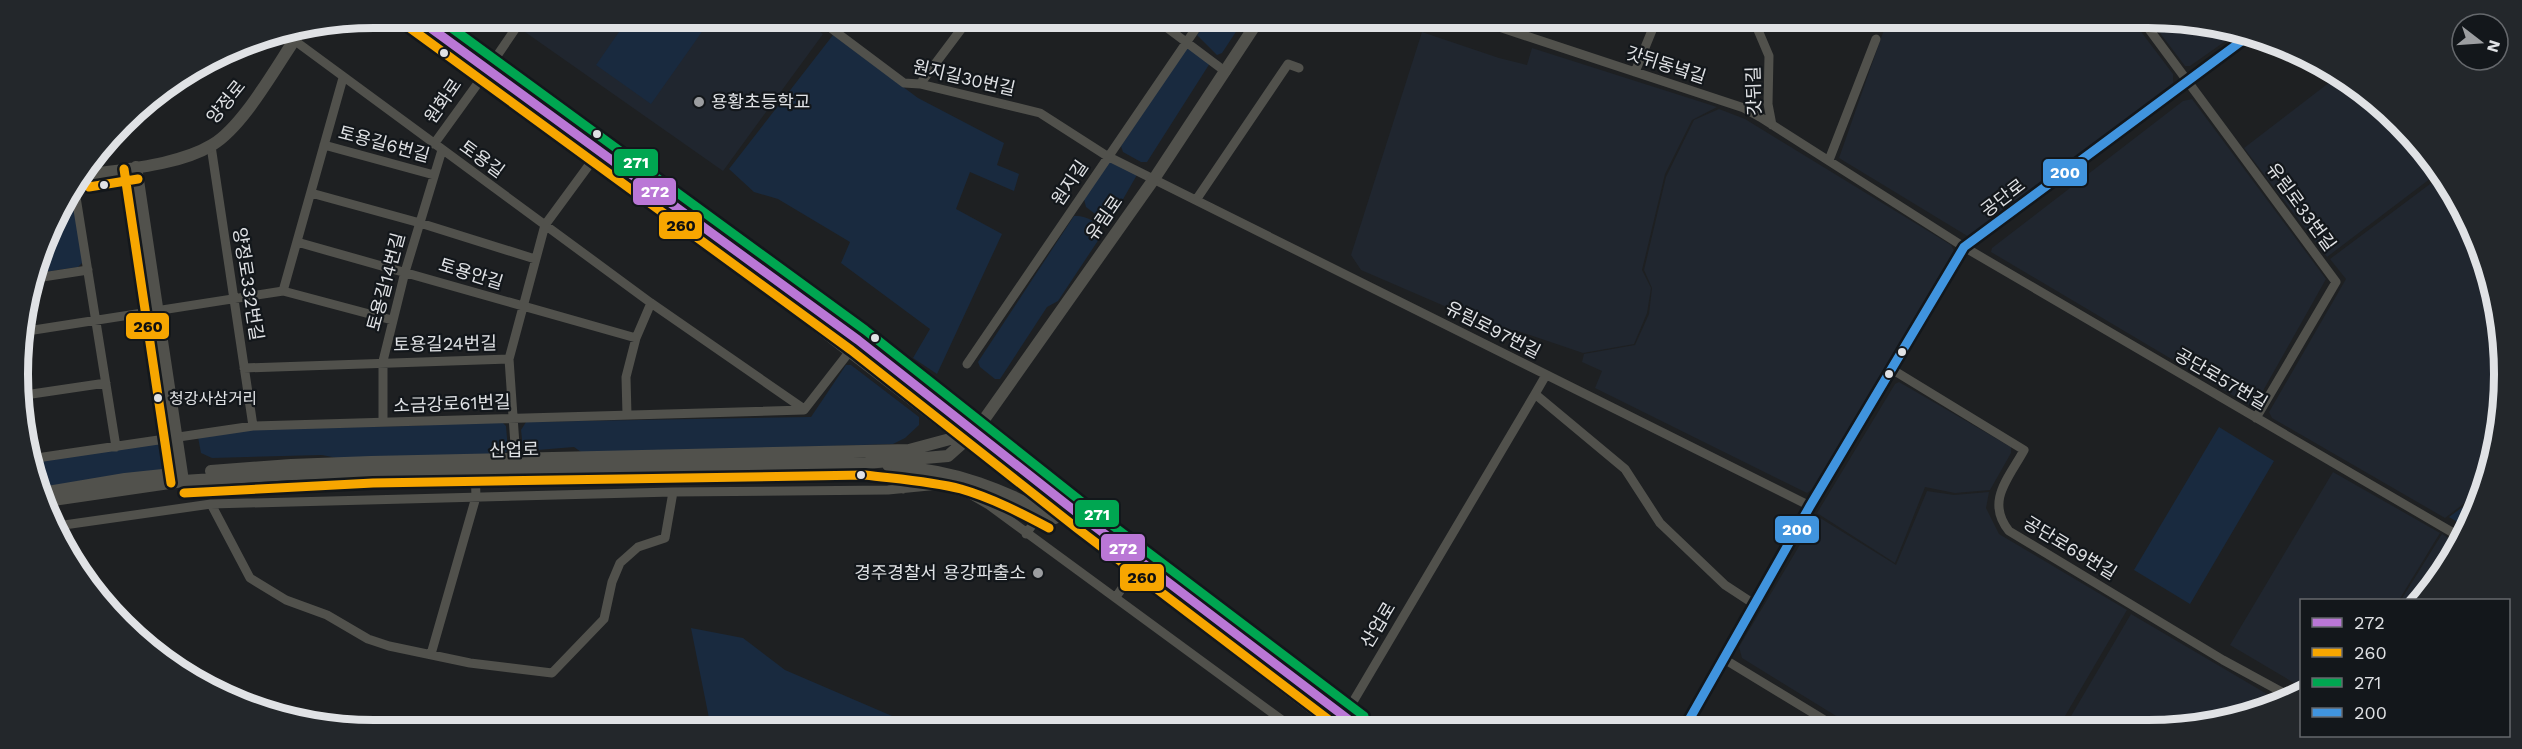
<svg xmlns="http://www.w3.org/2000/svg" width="2522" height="749" font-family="'Work Sans','Noto Sans KR',sans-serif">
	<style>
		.built { fill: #20262f }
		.green { fill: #192a3f }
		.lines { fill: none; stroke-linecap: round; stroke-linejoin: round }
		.minor { stroke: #51514c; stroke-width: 9 }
		.tertiary { stroke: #51514c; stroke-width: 12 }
		.bus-1-casing { stroke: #13171b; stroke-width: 14 }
		.bus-2-casing { stroke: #13171b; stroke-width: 14 }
		.bus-3-casing { stroke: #13171b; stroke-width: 14 }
		.bus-4-casing { stroke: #13171b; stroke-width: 14 }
		.bus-1 { stroke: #ba77d6; stroke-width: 9 }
		.bus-2 { stroke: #f7a600; stroke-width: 9 }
		.bus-3 { stroke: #00a651; stroke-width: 9 }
		.bus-4 { stroke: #4094de; stroke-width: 9 }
		.bus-dot { fill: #e0e2e5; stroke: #13171b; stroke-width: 2 }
		.poi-dot { fill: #9c9ea1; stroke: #13171b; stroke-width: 2 }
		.labels { text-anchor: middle; stroke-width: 4.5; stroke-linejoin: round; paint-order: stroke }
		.bus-label { font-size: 16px; fill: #e0e2e5; stroke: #13171b; text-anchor: start }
		.street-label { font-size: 18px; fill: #e0e2e5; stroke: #13171b }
		.poi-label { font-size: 18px; fill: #e0e2e5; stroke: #13171b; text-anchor: start }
		.rim { fill: none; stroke: #e0e2e5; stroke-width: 8 }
		.line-badge { stroke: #13171b; stroke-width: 2 }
		.badge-label { font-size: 16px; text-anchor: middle; font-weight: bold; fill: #fff }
		.pale-badge-label { font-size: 16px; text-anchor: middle; font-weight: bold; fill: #111 }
	</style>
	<rect width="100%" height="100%" fill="#1e2022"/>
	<path class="built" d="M526,19L804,20L823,34L723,171L525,32L523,23Z
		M1886,24L2136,25L2173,74V83L1969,237L1839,158Z
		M2154,25H2217L2237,33L2190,66H2185Z
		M1422,32L1499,58L1527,65L1532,48L1717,107L1692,120L1665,174L1642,270L1651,288L1647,313L1634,344L1583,353L1518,331L1493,327L1361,270L1351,255Z
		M2339,75L2346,78L2439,172L2327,257L2244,148Z
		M2192,99L2326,279L2255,405H2249L1991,252L1992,248L2183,101Z
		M1719,109L1745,119L1951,245L1954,251L1813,489L1807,493L1595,388L1602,371L1582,362L1584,354L1635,345L1649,314L1652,288L1644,270L1666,177L1694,120Z
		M2442,175L2497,305V444L2479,492L2445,518L2272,418L2269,412L2346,279L2330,259Z
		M1899,382L2011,447V453L1990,490L1955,493L1925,487L1895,563L1817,513L1895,384Z
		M2333,472L2440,533L2399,600H2302L2301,687L2230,645Z
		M1927,491L1954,495L1989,492L1986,508L1999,534L2127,610L2058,728L1854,727L1742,658L1739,647L1817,516L1896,565Z
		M2442,534L2459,545L2456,552L2417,600H2401Z
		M2131,614L2284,704L2194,728H2064Z"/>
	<path class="green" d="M628,19H711L651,104L596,65Z
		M1207,21H1243L1222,53L1217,55L1197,35Z
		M833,35L918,98L1004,143L997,165L1019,174L1014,191L970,172L956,209L1002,234L937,374L913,358L930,329L841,263L850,242L778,199L754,192L729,169Z
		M1190,47L1210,63L1147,162H1141L1123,152L1121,146L1185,50Z
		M1114,161L1138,173L1110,222L1107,223L1086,207L1084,199L1109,163Z
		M72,194L83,262L78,267L38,273L55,217Z
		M1074,216C1085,215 1100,222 1103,233L1058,301L1047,307L1000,379H995L980,367L978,362Z
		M846,365H851L919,417V425L905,438L893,444L584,454L574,447L525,451L523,448L521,430L526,422L811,417Z
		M501,421L506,426L508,450L502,456L347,460L322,455L212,458L201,453L198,437L253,429L410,426Z
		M2219,427L2274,461L2190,604L2134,570Z
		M163,442L166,460L162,470L41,491L30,466V462Z
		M2478,496L2466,527L2449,517Z
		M691,628L743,638L785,670L913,725H707L710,723Z"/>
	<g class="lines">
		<path class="minor" d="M820,20L904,83L920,84L1040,113L1107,156L1810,506
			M1158,21L1226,72
			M1484,22L1744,108L1760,117L1964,247L2462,538
			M1755,23L1769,56L1768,104L1772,125
			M2146,25L2336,282L2256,418
			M287,35L651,303L804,409
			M488,69L522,19
			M1635,72L1655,23
			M920,84L968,20
			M434,144L481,79
			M324,145L434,175
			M211,146L253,426
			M1829,160L1876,39
			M75,191L116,447
			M311,193L420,223L535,259
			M1196,200L1288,64L1299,68
			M297,242L636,338
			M36,278L88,270
			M283,291L392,320
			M21,332L283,291L343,78
			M967,364L1201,21
			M244,368L509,359
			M1893,370L2024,450C2009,478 1985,501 2009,531L2223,660L2293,698
			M1546,375L1535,394L1625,469L1660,523L1725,585L1754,604
			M25,395L106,383
			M627,415L626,377L636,338L651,303
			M383,422V361L405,272L442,150
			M30,459L253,426L804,410L850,351
			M516,459L509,359L545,225L592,161
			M887,466L898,475L903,489
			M903,489L911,477L922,470
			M211,504L250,578L286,600L327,615L368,639L389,646L470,663L552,673L604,619L612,582L620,563L638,547L665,538L673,492
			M57,526L211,504L673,492L888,490L939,485L970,494L989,505L1290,726
			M1026,534L1042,511
			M1116,597L1133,572
			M431,654L476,497L475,469
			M1724,659L1836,727
			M1344,717L1535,394
			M1685,727L1810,506L1964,247L2247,37"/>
		<path class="tertiary" d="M400,18L796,310L1335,726
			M417,18L858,340L1085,519L1357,726
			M136,167L183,481
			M87,175C125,169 179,165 212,145C244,126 277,65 299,33
			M897,467C955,470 1005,490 1055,518
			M211,471L291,465L371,462L909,450L965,435
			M42,493L125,479L163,475
			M46,501L183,481L291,474L866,463L948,456L975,432L988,414L1154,179L1258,21"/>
		<g class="bus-1-casing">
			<path id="bus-1" d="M417,18L858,340L1085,519L1357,726"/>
		</g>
		<g class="bus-2-casing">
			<path id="bus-2" d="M410,28L851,350L1078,529L1337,726
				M124,169L171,483
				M89,187L138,179
				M184,493L373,483L865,475C897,479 930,481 961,489C992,498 1021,513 1049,528"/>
		</g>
		<g class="bus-3-casing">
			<path id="bus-3" d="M438,18L865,330L1092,510L1364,716"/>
		</g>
		<g class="bus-4-casing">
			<path id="bus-4" d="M1685,727L1810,506L1964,247L2247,37"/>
		</g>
		<use href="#bus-1" class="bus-1"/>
		<use href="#bus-2" class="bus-2"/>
		<use href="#bus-3" class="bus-3"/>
		<use href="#bus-4" class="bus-4"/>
	</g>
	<g class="bus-dot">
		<circle cx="444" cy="53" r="5"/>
		<circle cx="597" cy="134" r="5"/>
		<circle cx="104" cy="185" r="5"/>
		<circle cx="875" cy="338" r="5"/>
		<circle cx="1902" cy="352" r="5"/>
		<circle cx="1889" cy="374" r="5"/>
		<circle cx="158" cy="398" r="5"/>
		<circle cx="861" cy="475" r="5"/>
	</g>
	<g class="poi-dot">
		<circle cx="699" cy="102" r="6"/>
		<circle cx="1038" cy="573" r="6"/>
	</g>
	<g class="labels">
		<g class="bus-label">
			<text x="169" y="404">청강사삼거리</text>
		</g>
		<g class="street-label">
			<text transform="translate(1666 65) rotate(18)" y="6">갓뒤동녘길</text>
			<text transform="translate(964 78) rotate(13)" y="6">원지길30번길</text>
			<text transform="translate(1754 91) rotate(-92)" y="6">갓뒤길</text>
			<text transform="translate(443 101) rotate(-55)" y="6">원화로</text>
			<text transform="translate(226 102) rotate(-51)" y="6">양정로</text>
			<text transform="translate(384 144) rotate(15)" y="6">토용길6번길</text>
			<text transform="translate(482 159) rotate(36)" y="6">토용길</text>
			<text transform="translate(1070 183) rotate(-56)" y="6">원지길</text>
			<text transform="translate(2003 198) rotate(-37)" y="6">공단로</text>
			<text transform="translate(2301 207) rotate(54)" y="6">유림로33번길</text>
			<text transform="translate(1104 218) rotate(-55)" y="6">유림로</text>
			<text transform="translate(471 274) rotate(17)" y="6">토용안길</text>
			<text transform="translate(386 282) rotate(-75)" y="6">토용길14번길</text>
			<text transform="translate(248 284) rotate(81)" y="6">양정로332번길</text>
			<text transform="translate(1493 330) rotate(27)" y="6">유림로97번길</text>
			<text transform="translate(445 344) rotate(-1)" y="6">토용길24번길</text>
			<text transform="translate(2221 379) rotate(30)" y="6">공단로57번길</text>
			<text transform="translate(452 404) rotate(-2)" y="6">소금강로61번길</text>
			<text transform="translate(514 450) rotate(-1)" y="6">산업로</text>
			<text transform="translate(2070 548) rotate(31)" y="6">공단로69번길</text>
			<text transform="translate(1378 625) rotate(-59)" y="6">산업로</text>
		</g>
		<g class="poi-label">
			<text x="711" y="108">용황초등학교</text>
			<text x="1026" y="579" text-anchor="end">경주경찰서 용강파출소</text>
		</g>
	</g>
	<path d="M0 0H2522V749H0ZM374 28H2148A346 346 0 0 1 2494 374V374A346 346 0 0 1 2148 720H374A346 346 0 0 1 28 374V374A346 346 0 0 1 374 28Z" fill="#23272b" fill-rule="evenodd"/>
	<path class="rim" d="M374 28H2148A346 346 0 0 1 2494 374V374A346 346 0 0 1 2148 720H374A346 346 0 0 1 28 374V374A346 346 0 0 1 374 28Z"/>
	<g class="line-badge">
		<rect x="613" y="148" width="46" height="29" rx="6" fill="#00a651"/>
		<rect x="2042" y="158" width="46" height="29" rx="6" fill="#4094de"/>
		<rect x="632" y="177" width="45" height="29" rx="6" fill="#ba77d6"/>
		<rect x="658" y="211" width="45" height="29" rx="6" fill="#f7a600"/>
		<rect x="125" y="312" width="45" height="28" rx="6" fill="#f7a600"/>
		<rect x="1074" y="499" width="46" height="29" rx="6" fill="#00a651"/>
		<rect x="1774" y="515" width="46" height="29" rx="6" fill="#4094de"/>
		<rect x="1100" y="533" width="46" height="29" rx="6" fill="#ba77d6"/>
		<rect x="1119" y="563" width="46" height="29" rx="6" fill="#f7a600"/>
	</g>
	<g class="badge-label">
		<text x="636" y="168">271</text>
		<text x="2065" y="178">200</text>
		<text x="655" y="197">272</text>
		<text x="1097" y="520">271</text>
		<text x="1797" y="535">200</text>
		<text x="1123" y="554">272</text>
	</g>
	<g class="pale-badge-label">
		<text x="681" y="231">260</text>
		<text x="148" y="332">260</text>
		<text x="1142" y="583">260</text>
	</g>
	<rect x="2300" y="599" width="210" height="138" fill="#13171b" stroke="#65686c" stroke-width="1.5"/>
	<rect x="2312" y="618" width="30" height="9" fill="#ba77d6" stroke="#65686c" stroke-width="1.5"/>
	<text x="2354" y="629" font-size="18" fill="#e0e2e5">272</text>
	<rect x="2312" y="648" width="30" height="9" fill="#f7a600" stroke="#65686c" stroke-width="1.5"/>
	<text x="2354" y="659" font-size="18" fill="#e0e2e5">260</text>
	<rect x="2312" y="678" width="30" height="9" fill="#00a651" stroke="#65686c" stroke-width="1.5"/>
	<text x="2354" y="689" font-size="18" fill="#e0e2e5">271</text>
	<rect x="2312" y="708" width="30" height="9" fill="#4094de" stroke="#65686c" stroke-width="1.5"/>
	<text x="2354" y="719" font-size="18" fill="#e0e2e5">200</text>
	<g transform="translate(2480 42) rotate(107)"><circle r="28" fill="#13171b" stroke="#65686c" stroke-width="1.5"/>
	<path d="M0-4.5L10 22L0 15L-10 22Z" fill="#9c9ea1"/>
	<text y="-9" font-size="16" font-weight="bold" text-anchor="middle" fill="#e0e2e5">N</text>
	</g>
</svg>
